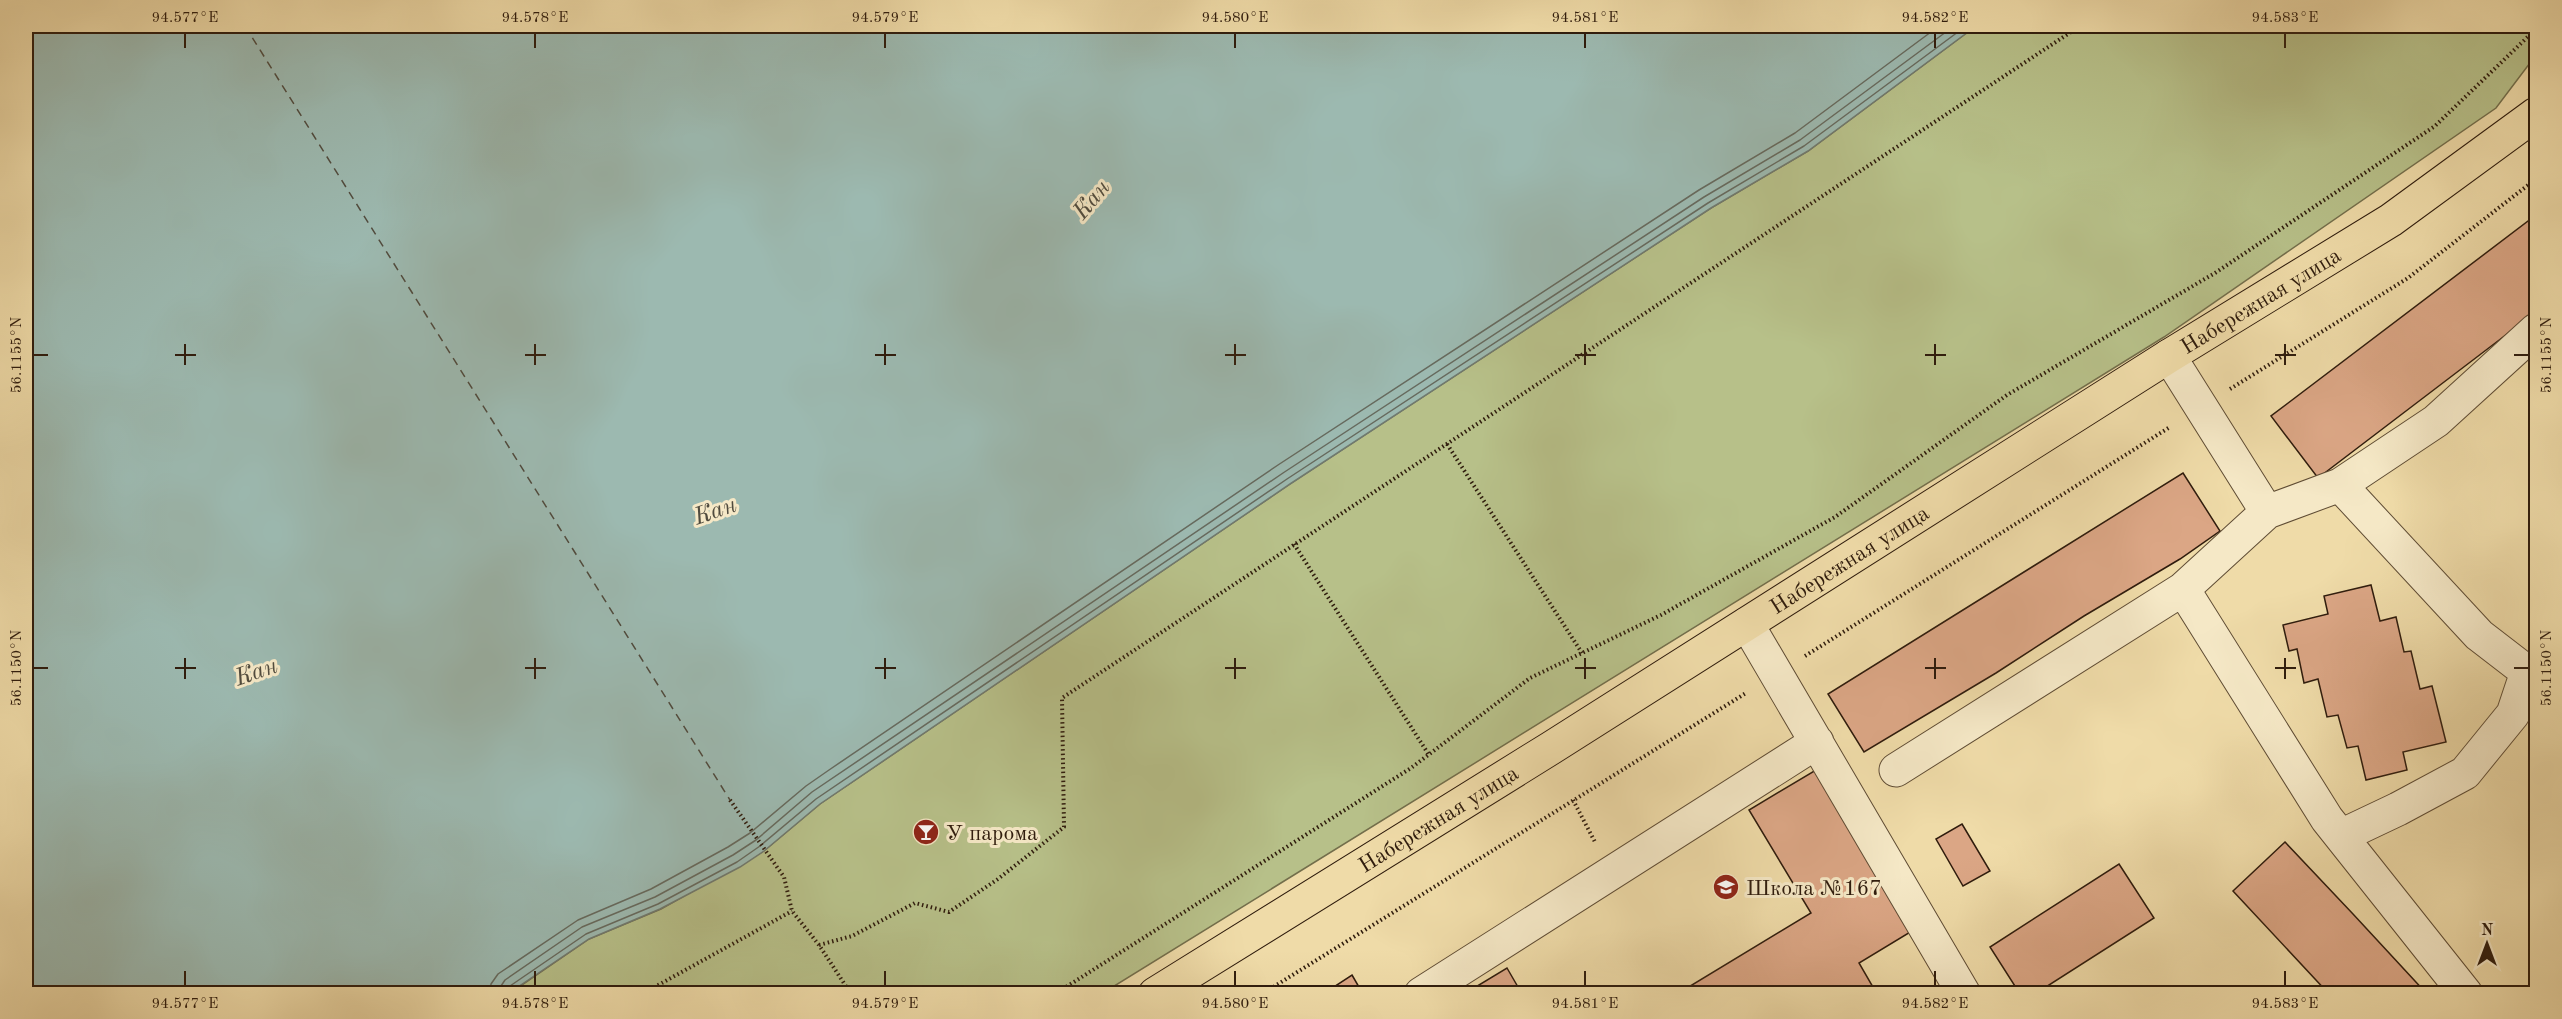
<svg xmlns="http://www.w3.org/2000/svg" width="2562" height="1019" font-family="'Old Standard TT',serif">
	<style>
		.green { fill: #b7c089; stroke: #736e4b; stroke-width: 1.5 }
		.water { fill: #9cb9b0; stroke: #707a6f; stroke-width: 1.5 }
		.lines { fill: none; stroke-linecap: round; stroke-linejoin: round }
		.shore { stroke: #666a5e; stroke-width: 1.5 }
		.ferry { stroke: #504b3e; stroke-width: 1.5; stroke-dasharray: 8 6; stroke-linecap: butt }
		.building { fill: #dba685; stroke: #2f1c0d; stroke-width: 1.5 }
		.minor-casing { stroke: #5f4c34; stroke-width: 35 }
		.major-casing { stroke: #2f1c0d; stroke-width: 35 }
		.path { stroke: #2f1c0d; stroke-width: 4; stroke-dasharray: 1.5 3; stroke-linecap: butt }
		.minor { stroke: #f5e8c6; stroke-width: 33 }
		.major { stroke: #efdba8; stroke-width: 33 }
		.ticks { fill: none; stroke: #2f1c0d; stroke-width: 2 }
		.labels { text-anchor: middle; stroke-width: 6; stroke-linejoin: round; paint-order: stroke }
		.street-label { font-size: 22px; fill: #2f1c0d; stroke: #f5e8c6 }
		.poi-label { font-size: 22px; fill: #2f1c0d; stroke: #f5e8c6; text-anchor: start }
		.water-label { font-size: 24px; font-style: italic; fill: #504b3e; stroke: #f5e8c6 }
		.neatline { fill: none; stroke: #2f1c0d; stroke-width: 2 }
		.ticks-label { font-size: 15px; text-anchor: middle; fill: #2f1c0d }
	</style>
	<rect width="100%" height="100%" fill="#efdba8"/>
	<filter id="stains"><feTurbulence type="fractalNoise" baseFrequency=".00333" numOctaves="4"/><feColorMatrix values="0 0 0 0 .2 0 0 0 0 .09 0 0 0 0 .02 0 0 0 .5 -.17"/></filter>
	<radialGradient id="worn" r=".72"><stop offset=".6" stop-color="#630" stop-opacity="0"/><stop offset="1" stop-color="#630" stop-opacity=".3"/></radialGradient>
	<path class="green" d="M1976,26H2536V55L2496,108L2164,337L1103,993L509,994L589,939L661,909L764,851L820,804L1290,484L1711,208L1808,151Z"/>
	<path class="water" d="M26,26H1976L1808,151L1711,208L1290,484L820,804L764,851L740,867L660,909L589,939L509,993H26Z"/>
	<g class="lines">
		<path class="shore" d="M490,994L491,984L498,974L578,920L651,889L728,847L750,833L806,786L829,770L1278,465L1699,190L1795,133L1939,26
			M499,994L501,986L505,980L582,927L655,897L733,855L756,840L812,792L1283,473L1704,197L1800,140L1954,26
			M507,994L510,986L586,934L658,904L737,862L760,846L816,799L1287,479L1708,203L1804,146L1966,26"/>
		<path class="ferry" d="M245,26L730,800"/>
	</g>
	<path class="building" d="M2536,215V312L2318,478L2271,416Z
		M2183,473L2220,531L2180,559L2084,616L1996,673L1864,752L1828,694Z
		M2371,585L2380,621L2396,617L2404,652L2411,651L2420,689L2432,686L2446,742L2403,752L2407,770L2366,780L2358,746L2347,748L2338,715L2327,717L2318,679L2304,683L2297,649L2289,651L2283,625L2328,614L2324,596Z
		M1821,767L1917,928L1859,963L1877,994H1677L1811,913L1749,810Z
		M1962,824L1990,871L1963,886L1936,839Z
		M2285,842L2353,914L2427,994H2329L2233,891Z
		M2119,864L2154,918L2035,994H2020L1990,947Z
		M1507,968L1522,994H1464Z
		M1352,975L1363,994H1323Z"/>
	<g class="lines">
		<g class="minor-casing">
			<path id="minor" d="M2340,485L2479,635L2527,672L2513,714L2465,773L2398,809L2341,836
				M2267,512L2340,485L2436,421L2536,330
				M2183,589L2327,819L2466,994
				M1747,624L1964,994
				M1896,770L2183,589L2267,512L2169,356
				M1421,994L1817,742"/>
		</g>
		<g class="major-casing">
			<g id="major">
				<path id="s1" d="M1155,994L1551,748L2169,356L2391,220L2536,114"/>
			</g>
		</g>
		<path class="path" d="M2230,389L2408,278L2536,179
			M1447,444L1582,653
			M1294,544L1429,755
			M1805,656L2170,427
			M730,800L784,877L792,911L819,945L851,994
			M1573,800L1595,842
			M819,945L852,936L915,903L949,912L998,879L1064,827L1062,698L2080,26
			M642,994L792,911
			M1055,994L1411,768L1530,678L1661,615L1835,517L2007,395L2215,273L2435,126L2536,29
			M1262,994L1746,693"/>
		<use href="#minor" class="minor"/>
		<use href="#major" class="major"/>
	</g>
	<path class="ticks" d="M185,33V48M535,33V48M885,33V48M1235,33V48M1585,33V48M1935,33V48M2285,33V48M185,344V365M535,344V365M885,344V365M1235,344V365M1585,344V365M1935,344V365M2285,344V365M33,355H48M175,355H196M525,355H546M875,355H896M1225,355H1246M1575,355H1596M1925,355H1946M2275,355H2296M2514,355H2529M185,658V679M535,658V679M885,658V679M1235,658V679M1585,658V679M1935,658V679M2285,658V679M33,668H48M175,668H196M525,668H546M875,668H896M1225,668H1246M1575,668H1596M1925,668H1946M2275,668H2296M2514,668H2529M185,971V986M535,971V986M885,971V986M1235,971V986M1585,971V986M1935,971V986M2285,971V986"/>
	<defs>
		<g id="bar-disc" transform="scale(1.35)"><circle r="9.5" fill="#8f2418" stroke="#f5e8c6"/><path d="M-6-5H6L.8 .8V4.5H3.5V6h-7V4.5H-.8V.8Z" fill="#fff"/></g>
		<g id="school-disc" transform="scale(1.35)"><circle r="9.5" fill="#8f2418" stroke="#f5e8c6"/><path d="M0-5L7-2L0 1L-7-2ZM-4 1L0 2.5L4 1V4Q0 6-4 4Z" fill="#fff"/></g>
	</defs>
	<g fill-rule="evenodd">
		<use href="#bar-disc" x="926" y="832"/>
		<use href="#school-disc" x="1726" y="887"/>
	</g>
	<g class="labels">
		<g class="street-label">
			<text dy="8" stroke="none"><textPath href="#s1" startOffset="1305">Набережная улица</textPath></text>
			<text dy="8" stroke="none"><textPath href="#s1" startOffset="819">Набережная улица</textPath></text>
			<text dy="8" stroke="none"><textPath href="#s1" startOffset="333">Набережная улица</textPath></text>
		</g>
		<g class="poi-label">
			<text x="946" y="840">У парома</text>
			<text x="1746" y="895">Школа №167</text>
		</g>
		<g class="water-label">
			<text transform="translate(1091 199) rotate(-50)" y="8">Кан</text>
			<text transform="translate(715 510) rotate(-19)" y="8">Кан</text>
			<text transform="translate(256 671) rotate(-19)" y="8">Кан</text>
		</g>
	</g>
	<rect width="2562" height="1019" fill="none" stroke="#efdba8" stroke-width="66"/>
	<g transform="translate(2487 944)" stroke="#f5e8c6" stroke-width="4.5" paint-order="stroke">
	<path d="M0-4.5L10 22L0 15L-10 22Z" fill="#2f1c0d"/>
	<text y="-9" font-size="16" font-weight="bold" text-anchor="middle" fill="#2f1c0d">N</text>
	</g>
	<rect x="33" y="33" width="2496" height="953" class="neatline"/>
	<g class="ticks-label">
		<text x="185" y="22">94.577°E</text>
		<text x="535" y="22">94.578°E</text>
		<text x="885" y="22">94.579°E</text>
		<text x="1235" y="22">94.580°E</text>
		<text x="1585" y="22">94.581°E</text>
		<text x="1935" y="22">94.582°E</text>
		<text x="2285" y="22">94.583°E</text>
		<text transform="translate(16 355) rotate(-90)" y="5">56.1155°N</text>
		<text transform="translate(2546 355) rotate(-90)" y="5">56.1155°N</text>
		<text transform="translate(16 668) rotate(-90)" y="5">56.1150°N</text>
		<text transform="translate(2546 668) rotate(-90)" y="5">56.1150°N</text>
		<text x="185" y="1008">94.577°E</text>
		<text x="535" y="1008">94.578°E</text>
		<text x="885" y="1008">94.579°E</text>
		<text x="1235" y="1008">94.580°E</text>
		<text x="1585" y="1008">94.581°E</text>
		<text x="1935" y="1008">94.582°E</text>
		<text x="2285" y="1008">94.583°E</text>
	</g>
	<rect width="100%" height="100%" filter="url(#stains)"/>
	<rect width="100%" height="100%" fill="url(#worn)"/>
</svg>
